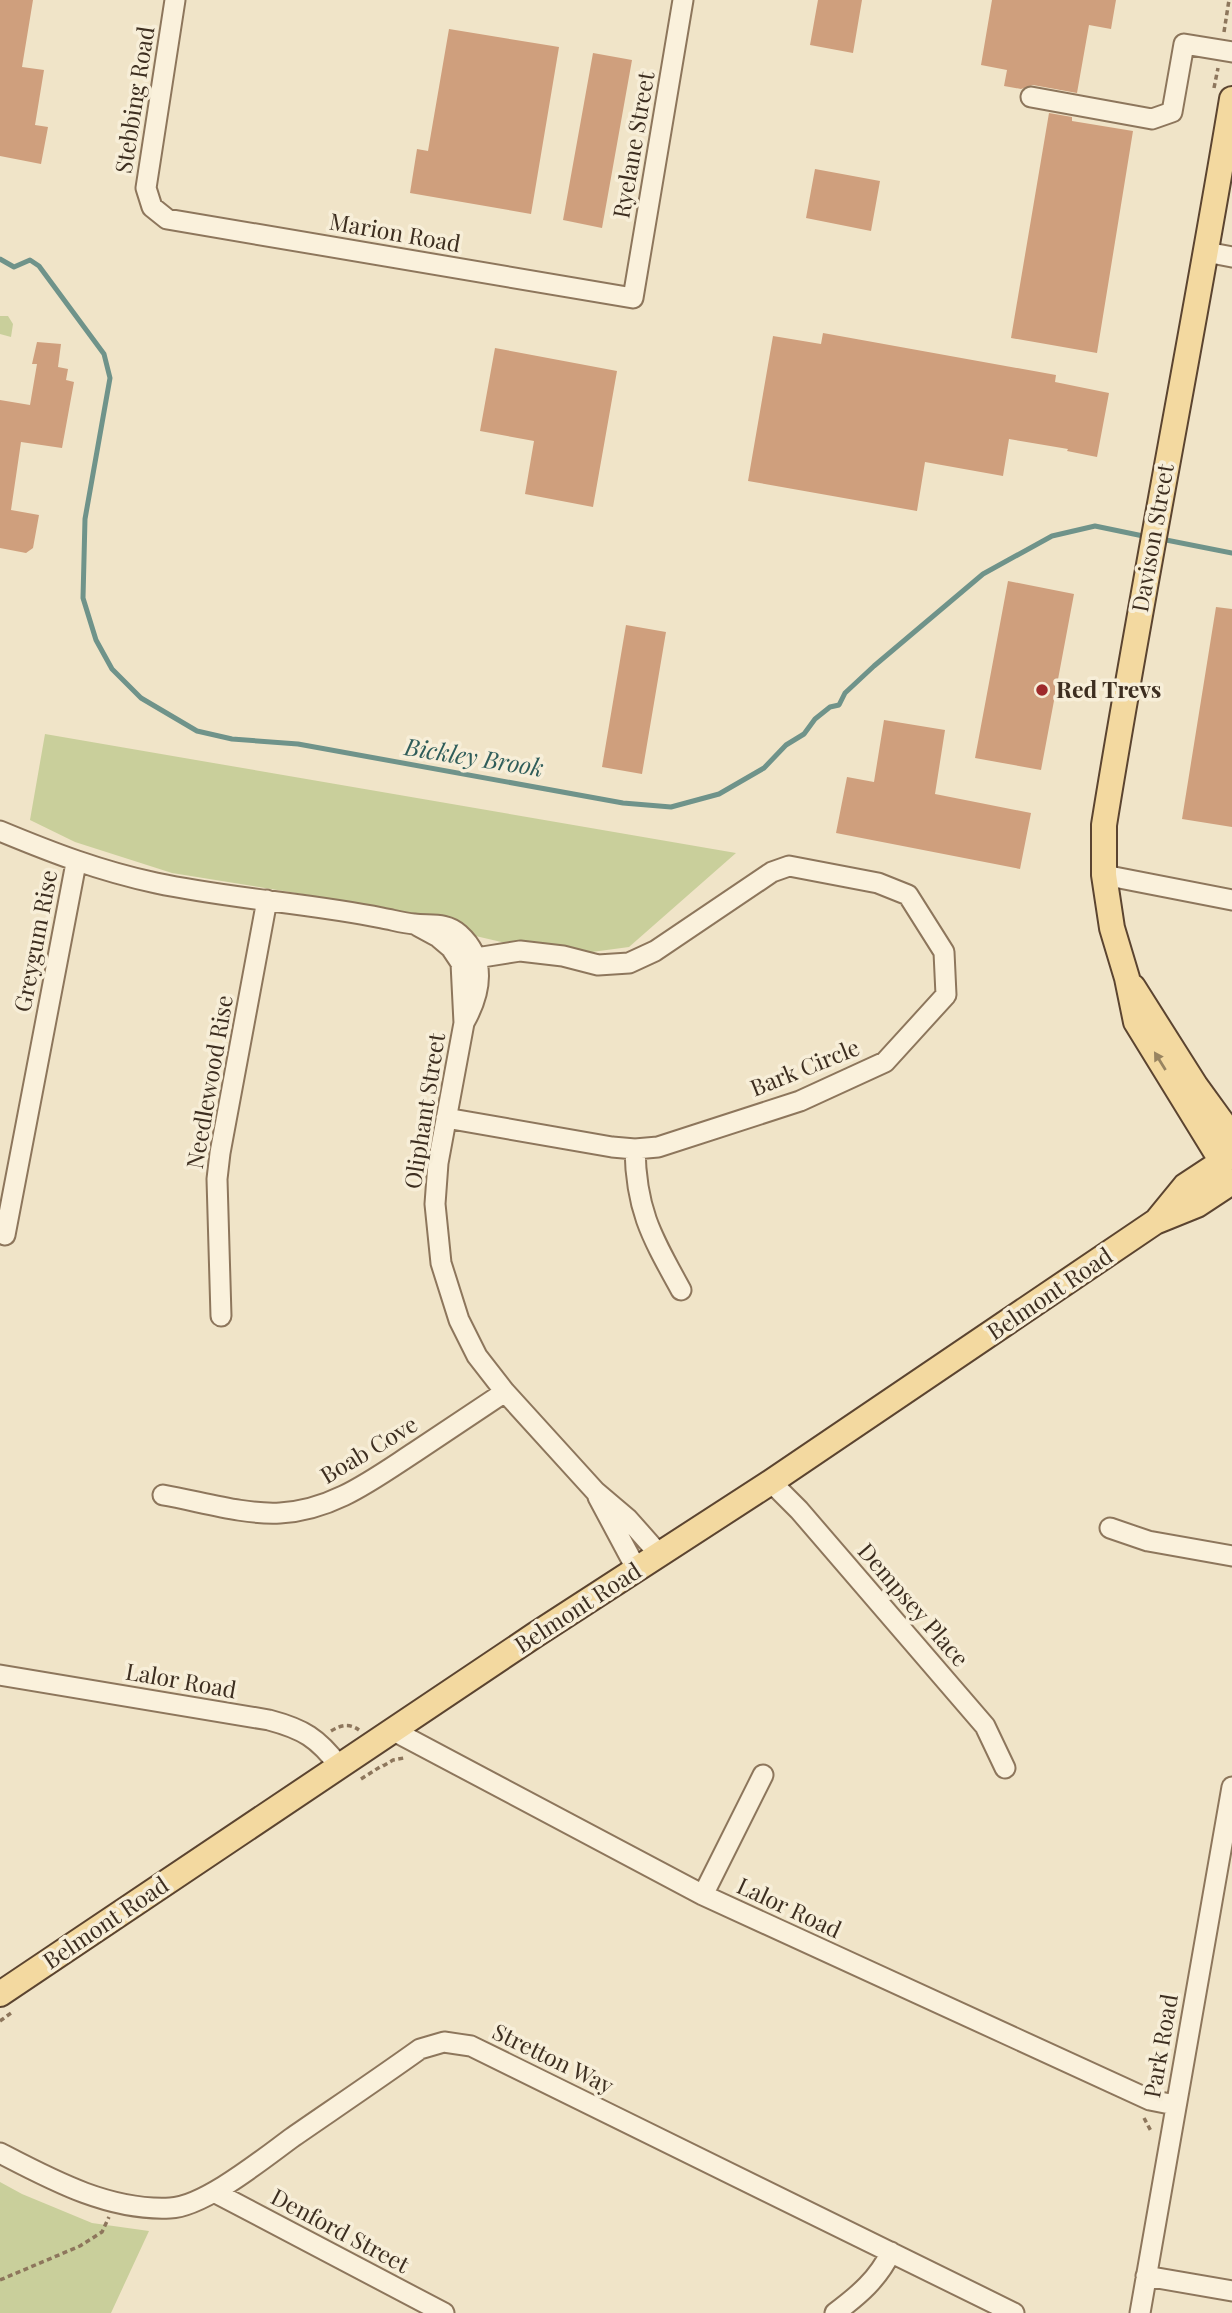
<svg xmlns="http://www.w3.org/2000/svg" width="1232" height="2313" font-family="'Playfair Display',serif">
	<style>
		.green { fill: #c9cf9b }
		.lines { fill: none; stroke-linecap: round; stroke-linejoin: round }
		.stream { stroke: #6f938a; stroke-width: 5 }
		.building { fill: #cf9f7d }
		.minor-casing { stroke: #8d765c; stroke-width: 23 }
		.major-casing { stroke: #5b4430; stroke-width: 28 }
		.path { stroke: #8d765c; stroke-width: 3.5; stroke-dasharray: 5 3.5; stroke-linecap: butt }
		.minor { stroke: #faf1dc; stroke-width: 19 }
		.major { stroke: #f3d9a0; stroke-width: 24 }
		.oneway { fill: #988460 }
		.poi-dot { fill: #9e2a2b; stroke: #f7eed8; stroke-width: 2.5 }
		.labels { text-anchor: middle; stroke-width: 7; stroke-linejoin: round; paint-order: stroke }
		.street-label { font-size: 23px; fill: #3d2e20; stroke: #f7eed8 }
		.poi-label { font-size: 23px; font-weight: bold; fill: #3d2e20; stroke: #f7eed8; text-anchor: start }
		.water-label { font-size: 24px; font-style: italic; fill: #2f5d5a; stroke: #f7eed8 }
	</style>
	<rect width="100%" height="100%" fill="#f0e4c8"/>
	<path class="green" d="M0,316H8L13,324L11,337L0,334Z
		M45,734L736,853L629,947L562,956L467,934L352,902L172,873L75,842L30,820Z
		M0,2182L22,2194L92,2223L149,2231L111,2313H0Z"/>
	<g class="lines">
		<path class="stream" d="M0,259L14,267L30,260L39,266L104,354L110,378L85,519L83,598L96,640L112,669L141,698L197,731L232,739L298,744L623,803L671,807L719,794L764,768L786,745L804,734L815,719L830,707L839,705L845,693L874,666L983,574L1052,536L1095,526L1148,537
			M1161,539L1232,553"/>
	</g>
	<path class="building" d="M0,0H33L22,67L44,70L35,125L48,127L41,164L0,156Z
		M818,0H862L853,53L810,45Z
		M992,0H1116L1111,29L1089,25L1077,93L1033,85L1021,89L1004,86L1007,70L981,65Z
		M449,29L559,47L531,214L410,193L417,149L428,151Z
		M593,53L632,60L602,228L563,220Z
		M1049,113L1072,117V121L1133,131L1097,353L1011,338Z
		M815,169L880,181L871,231L806,218Z
		M823,333L1056,375L1055,382L1109,393L1097,457L1067,451L1068,449L1009,439L1003,476L925,462L917,511L748,481L773,336L821,344Z
		M37,342L61,344L58,367L68,369L66,380L74,382L62,448L21,442L11,510L39,515L33,548L26,553L0,548V400L30,405L37,364H32Z
		M495,348L617,371L593,507L525,494L534,441L480,431Z
		M1008,581L1074,594L1041,770L975,758Z
		M1216,607L1232,609V827L1182,819Z
		M626,625L666,632L642,774L602,767Z
		M884,720L945,730L935,794L1031,813L1020,869L836,833L847,777L874,782Z"/>
	<g class="lines">
		<g class="minor-casing">
			<path id="minor" d="M175,0L146,188L152,207L167,219L633,298L683,0
				M1031,97L1152,119L1172,112L1184,44L1232,52
				M1206,252L1232,257
				M0,831C53,853 100,871 156,883C231,899 308,903 382,918C393,920 403,923 414,924C430,926 446,922 459,934C487,959 481,992 465,1021
				M1104,875L1232,900
				M414,924L438,937L451,948L461,963L464,1023L438,1163L435,1204L441,1263L459,1320L477,1356L505,1392L595,1491L628,1519L659,1554
				M446,1118L612,1147L635,1149L658,1147L800,1101L885,1062L946,995L944,952L908,895L878,883L789,866L772,872L655,951L629,963L598,965L563,956L520,951L476,958L461,963
				M635,1149C636,1211 652,1237 681,1290
				M5,1235L76,863
				M221,1316L217,1179L220,1153L267,900
				M771,1482L799,1510L985,1726L1005,1768
				M163,1495C199,1501 244,1515 280,1513C333,1510 372,1480 415,1452C445,1432 475,1412 505,1392
				M598,1497L637,1570
				M1110,1528L1148,1541L1232,1556
				M0,1675L269,1720C303,1729 318,1738 339,1766
				M394,1731L703,1895L1150,2100L1175,2105
				M703,1895L763,1775
				M0,2153C52,2180 109,2211 170,2208C204,2207 264,2158 293,2137C335,2108 378,2079 420,2049L444,2042L471,2046L1014,2313
				M214,2192L444,2313
				M1146,2276L1232,2291
				M835,2313C859,2295 878,2279 891,2252
				M1140,2313L1232,1787"/>
		</g>
		<g class="major-casing">
			<path id="major" d="M1232,99C1192,342 1143,582 1104,825V875L1112,928L1127,978L1136,1022L1232,1178
				M1133,987L1195,1085L1232,1136
				M1158,1219L1185,1186L1232,1155
				M0,1994L535,1635L771,1482L1155,1222L1197,1205L1232,1182"/>
		</g>
		<path class="path" d="M1224,32L1229,0
			M1214,88L1218,68
			M331,1731C341,1725 349,1723 359,1730
			M383,1766L393,1760L404,1758
			M361,1779L383,1765
			M0,2021L11,2013
			M1144,2118L1152,2133
			M0,2280L80,2246L102,2232L109,2217"/>
		<use href="#minor" class="minor"/>
		<use href="#major" class="major"/>
	</g>
	<defs><path id="oneway-solid" d="M-6-.8H1V-3.2L6.5 0L1 3.2V.8H-6Z" transform="scale(1.75)"/></defs>
	<use class="oneway" href="#oneway-solid" transform="translate(1160 1061) rotate(-122)"/>
	<circle class="poi-dot" cx="1042" cy="690" r="7"/>
	<g class="labels">
		<g class="street-label">
			<text transform="translate(135 100) rotate(-81)" y="8">Stebbing Road</text>
			<text transform="translate(634 145) rotate(-80)" y="8">Ryelane Street</text>
			<text transform="translate(395 233) rotate(10)" y="8">Marion Road</text>
			<text transform="translate(1153 538) rotate(-80)" y="8">Davison Street</text>
			<text transform="translate(36 941) rotate(-79)" y="8">Greygum Rise</text>
			<text transform="translate(805 1068) rotate(-22)" y="8">Bark Circle</text>
			<text transform="translate(210 1082) rotate(-80)" y="8">Needlewood Rise</text>
			<text transform="translate(425 1111) rotate(-81)" y="8">Oliphant Street</text>
			<text transform="translate(1050 1294) rotate(-34)" y="8">Belmont Road</text>
			<text transform="translate(369 1450) rotate(-31)" y="8">Boab Cove</text>
			<text transform="translate(913 1605) rotate(49)" y="8">Dempsey Place</text>
			<text transform="translate(578 1608) rotate(-33)" y="8">Belmont Road</text>
			<text transform="translate(181 1681) rotate(10)" y="8">Lalor Road</text>
			<text transform="translate(789 1908) rotate(25)" y="8">Lalor Road</text>
			<text transform="translate(106 1923) rotate(-34)" y="8">Belmont Road</text>
			<text transform="translate(1161 2046) rotate(-80)" y="8">Park Road</text>
			<text transform="translate(553 2059) rotate(26)" y="8">Stretton Way</text>
			<text transform="translate(340 2231) rotate(28)" y="8">Denford Street</text>
		</g>
		<g class="poi-label">
			<text x="1056" y="698">Red Trevs</text>
		</g>
		<g class="water-label">
			<text transform="translate(474 758) rotate(9)" y="8">Bickley Brook</text>
		</g>
	</g>
</svg>
